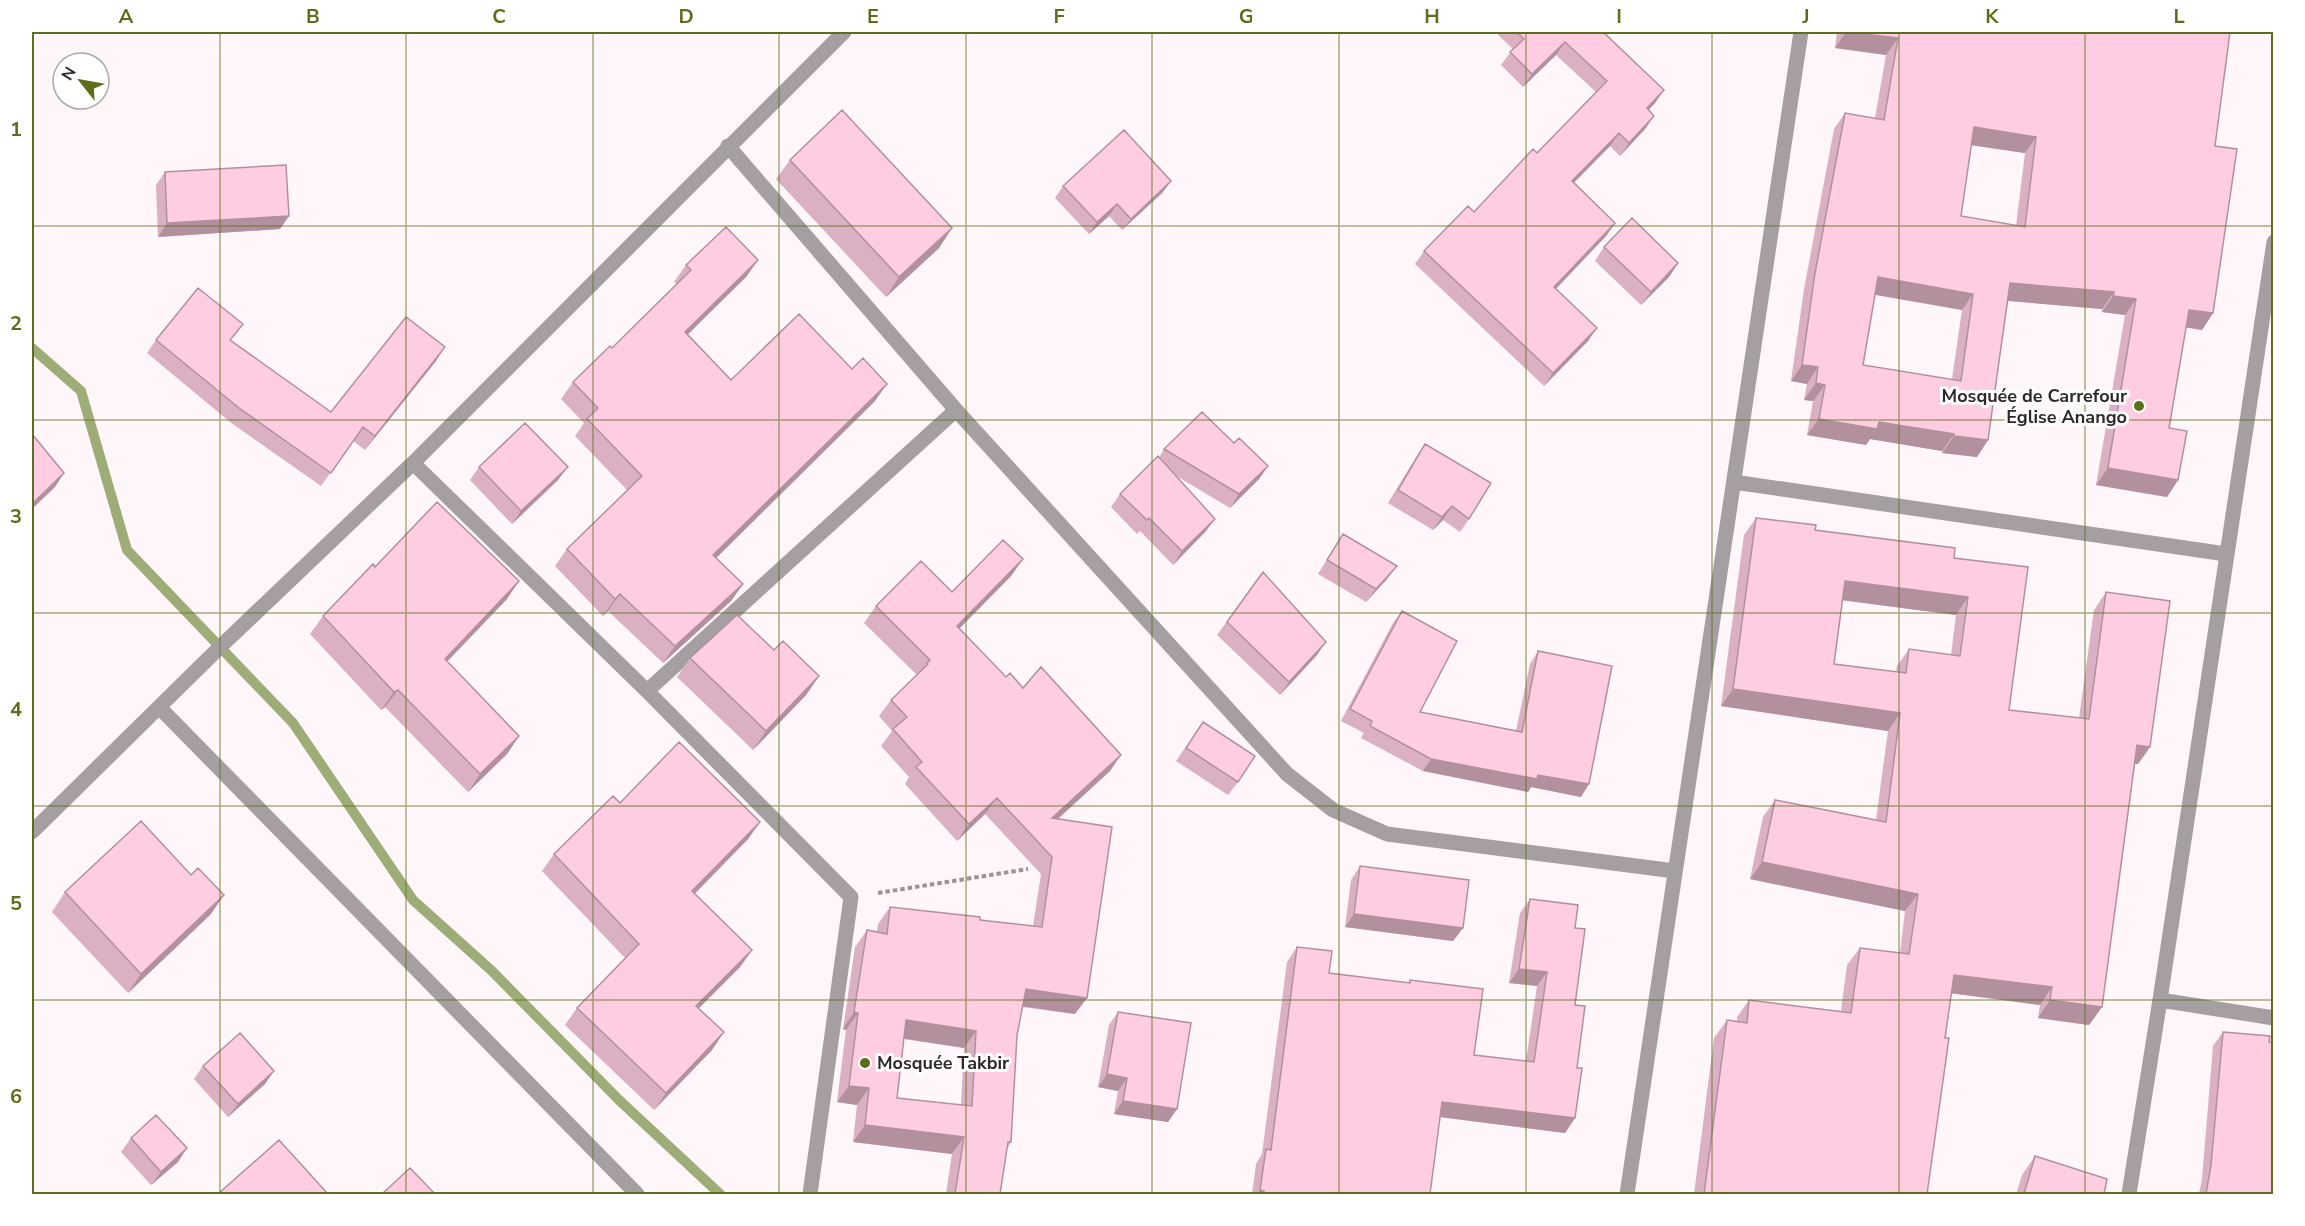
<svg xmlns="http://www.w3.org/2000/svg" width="2305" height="1226" font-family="'Nunito Sans',sans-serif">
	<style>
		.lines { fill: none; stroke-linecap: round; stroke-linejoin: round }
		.stream { stroke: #9ead77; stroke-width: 10 }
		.path { stroke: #9b9497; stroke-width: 4; stroke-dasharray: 4.5 3; stroke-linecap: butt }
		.minor { stroke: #a69fa2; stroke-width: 15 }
		.tertiary { stroke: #a69fa2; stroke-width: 15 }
		.wall { fill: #dab0c2; fill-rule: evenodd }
		.shaded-wall { fill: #b2909e }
		.building { fill: #fecde1; stroke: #b2909e; stroke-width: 1.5; fill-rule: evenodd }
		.grid { fill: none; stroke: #5c6e1b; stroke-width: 1.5; stroke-opacity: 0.55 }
		.poi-dot { fill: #5c6e1b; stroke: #fff; stroke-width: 2 }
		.labels { text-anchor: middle; stroke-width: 6; stroke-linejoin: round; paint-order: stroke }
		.poi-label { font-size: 18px; font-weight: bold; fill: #30292c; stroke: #fff; text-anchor: end }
		.neatline { fill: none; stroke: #5c6e1b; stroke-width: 2 }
		.grid-label { font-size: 20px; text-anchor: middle; font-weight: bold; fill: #5c6e1b }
	</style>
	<rect width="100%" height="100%" fill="#fef6f9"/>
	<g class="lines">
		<path class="stream" d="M32,348L81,391L127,550L293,723L413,900L492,971L619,1100L720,1194"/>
		<path class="path" d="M878,893L1028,869"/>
		<path class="minor" d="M728,146L956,410L1287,774L1333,810L1387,834L1675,871
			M413,463L647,691L851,897L810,1194
			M1734,482L2226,554
			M647,691L956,410
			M159,707L637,1194
			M32,832L220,647L413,463L844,32
			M2160,1000L2274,1018
			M1627,1194L1801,32"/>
		<path class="tertiary" d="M2129,1194L2160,1000L2274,242"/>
	</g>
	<path class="wall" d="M1495,32H1605H1604L1664,90L1655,103L1648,110L1654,116L1645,129L1620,156L1610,146L1574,182L1615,223L1606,236L1556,289L1588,341L1544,386L1415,264L1424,251L1474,212L1537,153L1596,92L1556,55L1523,87L1501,65L1513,49Z
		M1837,32H2230L2215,146L2213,313L2202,330L2186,327L2169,428L2178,480L2167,497L2096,485L2125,315L2102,312V309L2008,301L1988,440L1977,457L1942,453V451L1870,439L1866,445L1807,435L1813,401L1804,400L1807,384L1791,381L1804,289L1834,129L1845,113L1875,118L1886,55L1835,48ZM1971,145L2025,153L2016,226L1961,216ZM1875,295L1962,310L1952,379L1863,365Z
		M790,160L952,228L939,248L886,297L776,179Z
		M165,172L289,216L280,229L158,237L156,185Z
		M1171,181L1162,193L1122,230L1109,216L1089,234L1055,198L1063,186Z
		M1604,247L1678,263L1669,277L1641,305L1595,261Z
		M758,260L746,277L688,334L731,380L875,401L716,558L743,584L731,601L663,663L608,611L603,616L555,566L567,549L628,491L575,436L584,423L561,399L573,382L612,348L677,284L674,282L686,265Z
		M156,340L331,412L436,361L365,450L353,441L321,486L230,422L147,353Z
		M1234,443L1268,466L1259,479L1230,508L1173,474L1215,519L1205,532L1173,565L1140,531L1137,534L1111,507L1120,494L1159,458L1164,449Z
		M1425,444L1469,519L1460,532L1443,520L1433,530L1388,503L1416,457Z
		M479,467L558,480L512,524L470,480Z
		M1756,518L1954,558L2009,710L2079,718L2094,610L2106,592L2150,747L2138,764H2135L2102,1007L2089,1025L2038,1018L2040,1005L1951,993L1927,1194H1694L1714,1038L1727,1020L1737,1021V1017L1749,1000L1841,1011L1847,965L1860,948L1900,953L1905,911L1750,879L1763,817L1775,800L1876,820L1888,731L1721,706L1744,535ZM1842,600L1956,615L1951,655L1909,649L1897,666L1896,672L1834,664Z
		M1343,534L1387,579L1366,602L1318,574Z
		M1023,559L1011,576L959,629L1006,677L1023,688L1110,771L1058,819L1075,1014L1022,1007L1017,1035L1011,1142L1007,1149L1000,1194H946L952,1154L853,1142L857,1105L837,1102L846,1030L843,1029L855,947L867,930L877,932L878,924L890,907L980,920L1033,926L1041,874L985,814L957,841L905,784L909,777L881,746L892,731L879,716L891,700L917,675L864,623L876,606L952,592ZM904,1039L964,1048L961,1105L897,1098Z
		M375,567L507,599L447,662L519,736L507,754L468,792L385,707L381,710L310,634L323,616Z
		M1263,572L1317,655L1280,695L1217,635Z
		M1402,611L1420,712L1516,731L1530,664L1538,651L1581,797L1531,787L1528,792L1423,771L1361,738L1364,733L1341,721L1393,623Z
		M2274,627V662H2271Z
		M690,658L819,676L806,695L753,750L677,677Z
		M1203,722L1238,782L1228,795L1176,761Z
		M620,803L760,822L748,839L695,894L752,950L740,967L699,1008L712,1050L654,1110L565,1025L577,1008L625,958L542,871L554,854Z
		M1360,866L1463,928L1453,941L1345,927L1351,880Z
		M191,875L224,895L210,915L128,993L52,912L65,892Z
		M1530,899L1575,928V1005L1577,1068L1575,1118L1565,1133L1440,1117L1430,1194H1252L1256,1164L1262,1154L1287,962L1297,947L1329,973L1408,983L1410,980L1474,1055L1526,1061L1537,986L1509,983L1520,913Z
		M1118,1012L1177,1109L1168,1122L1114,1114L1118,1091L1098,1087L1109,1025Z
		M2223,1032L2269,1042L2274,1194H2199L2202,1179L2213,1046Z
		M203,1066L265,1084L228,1117L194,1079Z
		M131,1138L178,1162L151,1185L121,1152Z
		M2035,1156L2104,1194H2016L2022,1175Z"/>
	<path class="shaded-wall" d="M1846,32L1898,38L1886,55L1835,48Z
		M1565,42L1556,55L1523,87L1532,74Z
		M1664,90L1655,103L1638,121L1647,108Z
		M1654,116L1645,129L1620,156L1629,143Z
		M1974,127L2036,137L2025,153L1963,144Z
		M1619,133L1610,146L1563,194L1572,181Z
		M1171,181L1162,193L1122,230L1131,219Z
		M1117,204L1109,216L1089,234L1097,222Z
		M289,216L280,229L158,237L167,223Z
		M1615,223L1606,236L1545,300L1554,287Z
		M952,228L939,248L886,297L899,277Z
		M758,260L746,277L673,349L685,332Z
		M1678,263L1669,277L1641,305L1651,292Z
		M1878,277L1973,294L1962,310L1866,293Z
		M2010,283L2114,292L2102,309L1999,300Z
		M2113,296L2136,299L2125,315L2102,312Z
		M2189,310L2213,313L2202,330L2177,326Z
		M1597,328L1588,341L1544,386L1553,373Z
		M445,347L436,361L365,450L375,436Z
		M1802,365L1818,367L1807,384L1791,381Z
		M1816,383L1825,385L1813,401L1804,400Z
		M887,384L875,401L701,573L713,555Z
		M1819,419L1879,422L1954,434L1942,451L1870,439L1866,445L1807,435Z
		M1954,436L1988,440L1977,457L1942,453Z
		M1268,466L1259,479L1230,508L1239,494Z
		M568,467L558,480L512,524L521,511Z
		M2108,468L2178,480L2167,497L2096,485Z
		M64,473L55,487L32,509V504Z
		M1452,506L1443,520L1433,530L1442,517Z
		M1215,519L1205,532L1173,565L1182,551Z
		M1023,559L1011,576L945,643L957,626Z
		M1397,566L1387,579L1366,602L1376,589Z
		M519,581L507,599L432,677L445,659Z
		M1845,581L1968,597L1956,615L1833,599Z
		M743,584L731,601L663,663L675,646Z
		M620,594L608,611L603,616L615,599Z
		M1326,642L1317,655L1280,695L1289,682Z
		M819,676L806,695L753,750L766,731Z
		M1733,689L1900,713L1888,731L1721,706Z
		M398,690L385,707L381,710L394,692Z
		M519,736L507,754L468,792L480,774Z
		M2137,745L2150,747L2138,764L2125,763Z
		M1121,755L1110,771L1040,835L1052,818Z
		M1431,759L1538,775L1589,784L1581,797L1531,787L1528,792L1423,771Z
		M997,798L985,814L957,841L969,824Z
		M760,822L748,839L680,908L692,891Z
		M1762,862L1918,894L1905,911L1750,879Z
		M224,895L210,915L128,993L141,974Z
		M1354,914L1463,928L1453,941L1345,927Z
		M752,950L740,967L684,1023L696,1006Z
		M1519,969L1547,972L1537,986L1509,983Z
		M1954,975L2052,987L2040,1005L1942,992Z
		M1026,989L1087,998L1075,1014L1014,1005Z
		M2050,1000L2102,1007L2089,1025L2038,1018Z
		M854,1012L858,1013L846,1030L843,1029Z
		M906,1020L976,1031L964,1048L894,1037Z
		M724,1032L712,1050L654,1110L666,1093Z
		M274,1071L265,1084L228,1117L238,1104Z
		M1107,1074L1127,1078L1118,1091L1098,1087Z
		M849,1086L869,1088L857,1105L837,1102Z
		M1123,1101L1177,1109L1168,1122L1114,1114Z
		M1442,1102L1575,1118L1565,1133L1432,1116Z
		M865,1125L964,1137L952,1154L853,1142Z
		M187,1148L178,1162L151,1185L161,1172Z
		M1260,1190L1264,1191L1261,1194H1258Z"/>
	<path class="building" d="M1517,32H1603L1664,90L1647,108L1654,116L1629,143L1619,133L1572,181L1615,223L1554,287L1597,328L1553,373L1424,251L1468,206L1474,212L1533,149L1537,153L1607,81L1565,42L1532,74L1510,52L1524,39Z
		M1846,32H2230L2215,146L2237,149L2213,313L2189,310L2169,428L2187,431L2178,480L2108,468L2136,299L2113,296L2114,292L2010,283L1988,440L1954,436V434L1879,422L1877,429L1819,419L1825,385L1816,383L1818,367L1802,365L1815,273L1845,113L1884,120L1898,38ZM1974,127L2036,137L2025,227L1961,216ZM1878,277L1973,294L1961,381L1863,365Z
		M842,110L952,228L899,277L790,160Z
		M1124,130L1171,181L1131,219L1117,204L1097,222L1063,186Z
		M286,165L289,216L167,223L165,172Z
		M1632,218L1678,263L1651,292L1604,247Z
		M726,227L758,260L685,332L731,380L799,314L852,369L863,358L887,384L713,555L743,584L675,646L620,594L615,599L567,549L642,476L587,419L598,408L573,382L610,346L612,348L691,270L686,265Z
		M198,288L243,324L230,340L331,412L406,317L445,347L375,436L363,427L331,473L239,408L156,340Z
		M1202,412L1234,443L1239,438L1268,466L1239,494L1164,449Z
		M525,423L568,467L521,511L479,467Z
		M32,434L64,473L32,504Z
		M1425,444L1491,483L1469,519L1452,506L1442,517L1398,490Z
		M1158,456L1215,519L1182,551L1149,518L1147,520L1120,494Z
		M437,502L519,581L445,659L519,736L480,774L398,690L394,692L323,616L373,564L375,567Z
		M1756,518L1816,525L1815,530L1955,548L1954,558L2028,567L2009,710L2089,719L2106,592L2170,601L2150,747L2137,745L2102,1007L2050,1000L2052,987L1954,975L1945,1038H1949L1927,1194H1704L1727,1020L1747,1023L1749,1000L1851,1013L1860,948L1909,954L1918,894L1762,862L1775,800L1886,822L1900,713L1733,689ZM1845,581L1968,597L1960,656L1909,649L1906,673L1834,664Z
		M1343,534L1397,566L1376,589L1327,560Z
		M1003,540L1023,559L957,626L1006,677L1010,673L1023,688L1041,667L1121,755L1052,818L1112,827L1087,998L1026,989L1017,1035L1011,1142H1008L1000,1194H955L964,1137L865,1125L869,1088L849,1086L858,1013L854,1012L867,930L887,934L890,907L980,917V920L1042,927L1052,857L997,798L969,824L916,767L922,762L893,729L907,717L891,700L928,664L927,663L930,660L876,606L921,561L952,592ZM906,1020L976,1031L972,1106L897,1098Z
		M1263,572L1326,642L1289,682L1227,622Z
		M1402,611L1457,641L1420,712L1522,732L1538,651L1612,666L1589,784L1538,775L1537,779L1431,759L1370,726L1372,721L1350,709Z
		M737,615L774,650L783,641L819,676L766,731L690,658Z
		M1203,722L1255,756L1238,782L1186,748Z
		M679,742L760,822L692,891L752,950L696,1006L724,1032L666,1093L577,1008L639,944L554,854L613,796L620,803Z
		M141,821L191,875L198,868L224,895L141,974L65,892Z
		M1360,866L1469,880L1463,928L1354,914Z
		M1530,899L1578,905L1575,928L1585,929L1575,1005L1585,1006L1577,1068H1582L1575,1118L1442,1102L1430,1194H1263L1264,1191L1260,1190L1266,1149L1271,1150L1297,947L1332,951L1329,973L1410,983V980L1483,989L1474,1055L1534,1062L1547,972L1519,969Z
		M1118,1012L1191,1023L1177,1109L1123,1101L1127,1078L1107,1074Z
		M2223,1032L2270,1036L2269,1042L2274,1043V1194H2206L2211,1165Z
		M240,1033L274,1071L238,1104L203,1066Z
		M156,1115L187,1148L161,1172L131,1138Z
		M279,1140L328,1194H218Z
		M2035,1156L2107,1179L2104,1194H2024Z
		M410,1168L435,1194H382Z"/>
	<path class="grid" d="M220,32V1194M406,32V1194M593,32V1194M779,32V1194M966,32V1194M1152,32V1194M1339,32V1194M1526,32V1194M1712,32V1194M1899,32V1194M2085,32V1194M32,226H2274M32,420H2274M32,613H2274M32,806H2274M32,1000H2274"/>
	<g class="poi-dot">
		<circle cx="2139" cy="406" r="6"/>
		<circle cx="865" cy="1063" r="6"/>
	</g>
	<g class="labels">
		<g class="poi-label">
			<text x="2127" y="402">Mosquée de Carrefour<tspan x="2127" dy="21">Église Anango</tspan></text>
			<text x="877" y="1069" text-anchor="start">Mosquée Takbir</text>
		</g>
	</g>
	<rect width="2305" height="1226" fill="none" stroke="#ffffff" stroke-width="66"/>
	<g transform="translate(81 81) rotate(301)"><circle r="28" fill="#ffffff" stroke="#aca9ab" stroke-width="1.5"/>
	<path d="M0-4.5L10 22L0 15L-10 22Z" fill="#5c6e1b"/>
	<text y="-9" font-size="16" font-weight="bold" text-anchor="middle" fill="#30292c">N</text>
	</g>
	<rect x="33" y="33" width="2239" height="1160" class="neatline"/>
	<g class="grid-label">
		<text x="126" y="23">A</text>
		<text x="313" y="23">B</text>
		<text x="499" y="23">C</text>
		<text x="686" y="23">D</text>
		<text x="873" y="23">E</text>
		<text x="1059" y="23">F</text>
		<text x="1246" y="23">G</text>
		<text x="1432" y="23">H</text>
		<text x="1619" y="23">I</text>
		<text x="1806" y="23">J</text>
		<text x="1992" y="23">K</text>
		<text x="2179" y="23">L</text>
		<text x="16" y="136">1</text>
		<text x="16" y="330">2</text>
		<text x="16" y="523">3</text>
		<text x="16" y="716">4</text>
		<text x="16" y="910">5</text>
		<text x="16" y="1103">6</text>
	</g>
</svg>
